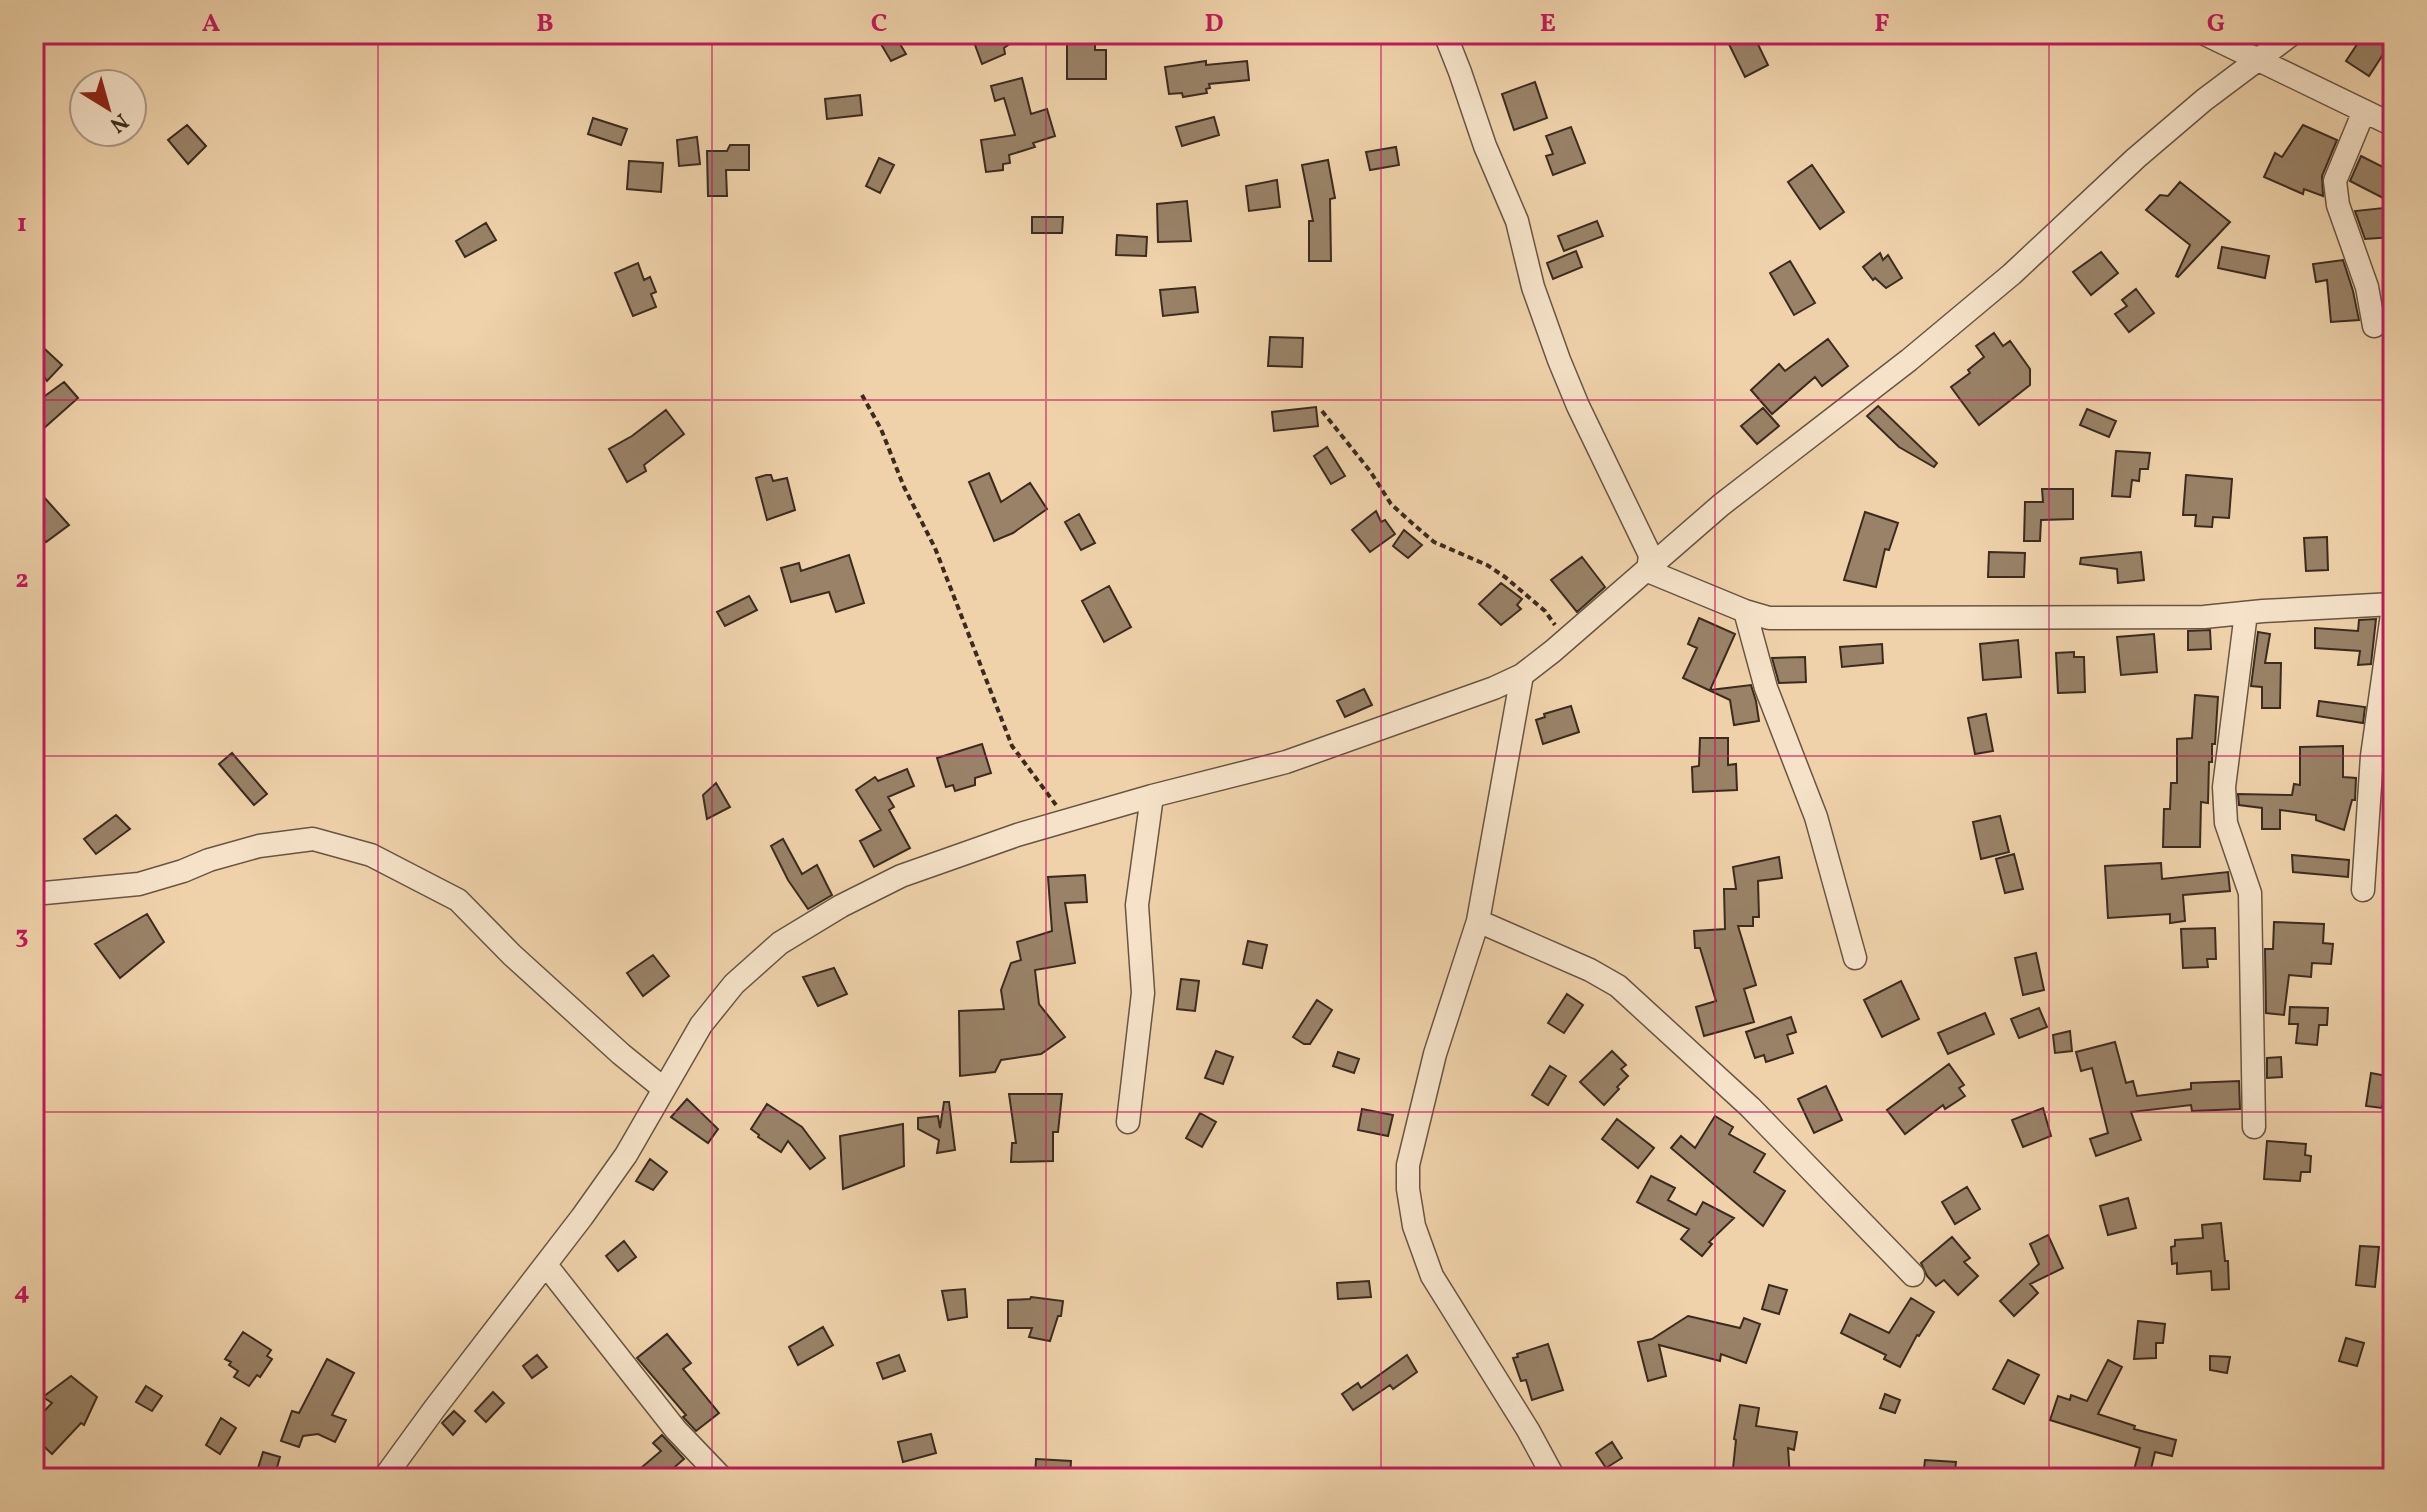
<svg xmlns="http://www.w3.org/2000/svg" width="2427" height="1512" font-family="Vollkorn,serif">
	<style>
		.building { fill: #998267; stroke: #3b2b1f; stroke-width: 2 }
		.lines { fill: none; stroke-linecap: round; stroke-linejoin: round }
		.minor-casing { stroke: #685542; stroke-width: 25 }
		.path { stroke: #3b2b1f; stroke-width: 4; stroke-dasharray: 6 4; stroke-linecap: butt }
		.minor { stroke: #f5e2c8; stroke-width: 22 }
		.grid { fill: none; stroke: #c2185b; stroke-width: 2; stroke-opacity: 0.55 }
		.neatline { fill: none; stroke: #c2185b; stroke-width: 3 }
		.grid-label { font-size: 26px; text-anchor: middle; font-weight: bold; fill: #c2185b }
	</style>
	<rect width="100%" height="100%" fill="#efd2aa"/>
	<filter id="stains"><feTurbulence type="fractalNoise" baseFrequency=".0025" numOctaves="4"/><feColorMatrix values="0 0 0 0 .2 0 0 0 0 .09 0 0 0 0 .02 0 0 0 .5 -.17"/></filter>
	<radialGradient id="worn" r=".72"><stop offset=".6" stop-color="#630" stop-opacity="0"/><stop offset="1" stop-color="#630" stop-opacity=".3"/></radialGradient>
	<path class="building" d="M875,34H894L906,54L891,61Z
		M971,34H1023L1004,48L1005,54L982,64Z
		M1724,34H1753L1768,65L1745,77Z
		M2364,34H2393V39L2369,76L2346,61Z
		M1067,42H1095V50H1106V79H1067Z
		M1206,61V65L1247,61L1249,80L1209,84L1210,88L1206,89L1207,93L1183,97L1182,93L1169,94L1165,67Z
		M1022,78L1031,114L1047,109L1055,136L1033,143L1035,147L1009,155L1010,163L1003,164V170L986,172L981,140L1015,135L1004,98L995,101L991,86Z
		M1535,82L1547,118L1514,130L1502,94Z
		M860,95L862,115L827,119L825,99Z
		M1214,117L1219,135L1182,146L1176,127Z
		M593,118L627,129L621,145L588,134Z
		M187,125L206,146L188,164L168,140Z
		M2303,125L2337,140L2322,176L2323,196L2304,189L2303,194L2264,177L2275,153L2282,157Z
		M1571,127L1585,163L1553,175L1546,156L1553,154L1546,136Z
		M697,137L700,164L679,166L677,140Z
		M730,145H749V170H726L727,196H708L707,151H727Z
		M1396,147L1399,165L1370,170L1366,152Z
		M2361,156L2393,172V203L2350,181Z
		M879,158L894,165L880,193L866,186Z
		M1328,160L1335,198L1330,199L1331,261H1309V221H1313L1302,165Z
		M629,161L663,163L661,192L627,189Z
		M1812,165L1844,212L1820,229L1788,182Z
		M1277,180L1280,207L1249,211L1246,186Z
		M2180,182L2230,222L2178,277L2176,276L2190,245L2146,210L2160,195L2168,196Z
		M1187,201L1191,241L1158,242L1157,204Z
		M2393,207V237L2365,239L2355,211Z
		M1032,217H1063L1062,233H1032Z
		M1597,221L1603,236L1564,251L1558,236Z
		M486,223L496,240L465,257L456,241Z
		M1117,235L1147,237L1146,256L1116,255Z
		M2222,247L2269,256L2265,278L2218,268Z
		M1576,251L1582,267L1553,279L1547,263Z
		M2101,252L2118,273L2091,295L2073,272Z
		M1880,253L1883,260L1888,255L1902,278L1886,288L1875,278L1873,280L1863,267Z
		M2343,260L2353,291L2359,320L2331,322L2327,280L2316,282L2313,264Z
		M1790,261L1815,303L1794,315L1770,273Z
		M638,263L644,280L650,277L656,292L651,294L656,307L633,316L615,273Z
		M1195,287L1198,312L1163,316L1160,290Z
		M2136,289L2154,313L2129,332L2115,314L2127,306L2122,300Z
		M1994,333L2003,346L2010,341L2030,369V385L1979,425L1951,387L1970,373L1968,370L1984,357L1976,346Z
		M1270,337L1303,338L1302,367L1268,366Z
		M34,339L62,365L47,381L34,362Z
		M1828,339L1848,366L1822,386L1815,377L1772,414L1751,390L1779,364L1785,371Z
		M64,382L78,398L34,437V404Z
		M1878,406L1937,463L1934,467L1899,447L1867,416Z
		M1316,407L1318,426L1274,431L1272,412Z
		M1763,408L1779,426L1757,444L1741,426Z
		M2087,409L2116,421L2109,437L2080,425Z
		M666,410L684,434L644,465L646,471L627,482L609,449L632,436Z
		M1327,447L1345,476L1331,484L1314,456Z
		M2116,451L2150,453L2148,469H2140L2139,481L2132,480L2130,497L2112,496Z
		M989,473L1001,502L1030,483L1047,509L1013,533L994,541L969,482Z
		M766,475H771L773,481L787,478L795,510L767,520L756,478Z
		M2186,475L2232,479L2229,518L2213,517L2212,527L2195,526L2196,515H2183Z
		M34,486L69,525L46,542L34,527Z
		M2042,489H2073V519L2041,520L2040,541H2024L2025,502H2043Z
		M1376,511L1381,522L1385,520L1395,534L1370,552L1352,530Z
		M1865,512L1898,523L1889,550L1885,549L1876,587L1844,580Z
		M1079,514L1095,543L1081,550L1065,522Z
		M1404,530L1422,545L1408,558L1393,546Z
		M2327,537L2328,570L2306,571L2304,538Z
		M1989,552L2025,553L2024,577H1988Z
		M2141,552L2144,580L2118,583L2117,569L2080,564L2081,558Z
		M849,555L864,603L836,612L829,592L791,602L781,568L799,563L801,571Z
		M1582,557L1605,587L1577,612L1551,580Z
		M1501,583L1522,599L1517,605L1521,609L1501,625L1479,604Z
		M1109,586L1131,627L1104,642L1082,601Z
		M749,596L757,610L725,626L717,612Z
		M1699,618L1735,634L1710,690L1751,685L1756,701L1759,721L1734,725L1730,700L1683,678L1697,648L1688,644Z
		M2376,619L2371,664L2358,665L2360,651L2315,648V628L2358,631L2359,620Z
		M2210,630L2211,649L2188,650V631Z
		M2258,632L2270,634L2265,663H2281L2280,708H2262V687L2251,686Z
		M2154,634L2157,672L2121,675L2117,637Z
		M2018,640L2021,677L1983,680L1980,644Z
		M1882,644L1883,663L1842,667L1840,647Z
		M2074,652V657H2084L2085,692L2058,693L2056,653Z
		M1805,657L1806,682L1779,683L1772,658Z
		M1364,689L1372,705L1345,717L1337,701Z
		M2195,695L2218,697L2215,744H2212V762H2209L2208,803L2201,802L2200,847H2163L2164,809H2170L2171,783H2177V739L2192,738Z
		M2319,701L2365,707L2363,723L2317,716Z
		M1571,706L1579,732L1543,744L1536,720L1545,717L1544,714Z
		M1986,714L1993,751L1975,754L1968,718Z
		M1700,738H1728V765L1736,764L1737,790L1693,792L1692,767L1699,766Z
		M982,744L991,773L975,778V785L955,791L953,785L946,787L937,758Z
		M2343,746V777L2356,778L2355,800H2352L2344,830L2316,820V815L2280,810V829H2262V808L2239,805L2238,794L2292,795L2294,784L2300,785V747Z
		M232,753L267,794L254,805L219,764Z
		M907,769L914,786L888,797L894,807L889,810L910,848L874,867L860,841L881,830L856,790L875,777L878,781Z
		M716,783L730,807L707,819L703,795Z
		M116,815L130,829L96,854L84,839Z
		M2000,816L2009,852L1981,859L1973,822Z
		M783,839L802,874L817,865L832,895L808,909L788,880L771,846Z
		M2014,854L2023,889L2005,893L1996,859Z
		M2292,855L2349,860L2348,877L2293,872Z
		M1779,857L1782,878L1758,881L1759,917H1753V926H1738L1756,985L1744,989L1754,1022L1704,1036L1696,1007L1716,1001L1700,948H1695L1694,931L1725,929L1724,889H1736L1733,867Z
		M2161,863L2162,879L2228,872L2230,891L2183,895L2185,921L2170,923V914L2108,918L2105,866Z
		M1085,875L1087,902L1065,903L1075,963L1035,970L1039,1004L1065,1037L1041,1054L1001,1060L995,1072L960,1076L959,1011L1004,1009L1001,990L1011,963L1021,960L1017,942L1052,931L1048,877Z
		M147,914L164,942L120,978L95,944Z
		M2274,922L2324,924L2323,943L2333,944L2331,964L2312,963L2311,977L2289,975L2284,1015L2266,1013L2265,949H2273Z
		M2215,928L2216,959H2207L2208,967L2183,968L2181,929Z
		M1248,941L1267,945L1262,968L1243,964Z
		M2036,953L2044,990L2023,995L2015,958Z
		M653,955L669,976L643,996L627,973Z
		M834,968L847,994L818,1006L803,977Z
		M1181,979L1199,981L1195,1011L1177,1009Z
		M1901,981L1919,1019L1882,1037L1864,1000Z
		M1567,994L1583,1005L1564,1033L1548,1023Z
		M1317,1000L1332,1010L1310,1044H1304L1293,1037Z
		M2290,1007L2328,1008L2327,1025H2319L2317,1045L2296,1043L2298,1024H2289Z
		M2039,1008L2047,1027L2019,1038L2011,1019Z
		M1985,1013L1994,1034L1948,1054L1938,1033Z
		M1791,1017L1796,1032L1787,1035L1793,1053L1766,1062L1764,1055L1755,1058L1746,1032Z
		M2070,1031L2072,1051L2055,1053L2053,1035Z
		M2115,1042L2126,1083L2133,1081L2137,1096L2191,1089V1083L2239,1081L2240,1109L2192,1111L2191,1105L2131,1112L2141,1140L2096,1156L2090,1139L2108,1133L2092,1068L2081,1071L2076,1052Z
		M1216,1051L1233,1057L1223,1084L1205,1078Z
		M1612,1051L1626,1065L1621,1069L1628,1076L1617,1087L1619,1089L1604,1105L1580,1082Z
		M1338,1052L1359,1059L1354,1073L1333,1066Z
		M2281,1057L2282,1077L2267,1078V1058Z
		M1949,1064L1964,1085L1959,1088L1965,1096L1945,1109L1943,1105L1905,1134L1887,1110Z
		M1550,1066L1566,1076L1548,1105L1532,1095Z
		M2371,1073L2387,1076L2382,1108L2366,1106Z
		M1826,1086L1842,1120L1814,1133L1798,1099Z
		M1009,1094H1062L1058,1132H1053V1161L1011,1162L1012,1143H1016Z
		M687,1099L718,1129L708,1143L671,1117Z
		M944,1102H949L955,1150L937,1153L939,1140L918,1129V1118L938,1116L940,1128Z
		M767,1104L802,1127L825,1158L810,1169L788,1141L781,1152L758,1137L759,1135L751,1129Z
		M2043,1108L2051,1136L2023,1147L2012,1120Z
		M1362,1109L1393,1115L1388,1136L1358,1130Z
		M1200,1113L1216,1122L1202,1147L1186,1138Z
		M1715,1116L1733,1127L1729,1134L1765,1154L1754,1172L1785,1191L1763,1226L1671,1148L1681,1136L1695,1148Z
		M1617,1119L1654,1148L1638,1168L1602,1139Z
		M903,1124L904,1166L843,1189L840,1136Z
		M2267,1141L2306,1144L2305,1155L2311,1156L2310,1172H2301L2300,1181L2264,1179Z
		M650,1159L667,1172L653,1190L636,1181Z
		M1651,1176L1675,1188L1668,1200L1696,1215L1703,1202L1734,1218L1709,1242L1712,1244L1702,1256L1681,1239L1689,1229L1637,1202Z
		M1967,1187L1980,1209L1955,1224L1942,1202Z
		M2128,1198L2136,1228L2108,1235L2100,1206Z
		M2221,1223L2225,1261H2228L2229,1289L2212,1290L2211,1271L2177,1274V1263L2172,1264L2171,1247L2175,1246V1240L2203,1238L2202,1225Z
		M2048,1235L2063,1268L2030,1284L2038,1293L2014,1316L2000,1301L2039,1264L2030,1244Z
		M1952,1237L1970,1258L1964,1262L1978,1276L1958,1295L1944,1280L1936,1286L1927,1276L1921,1263Z
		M624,1241L636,1257L618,1271L606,1256Z
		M2360,1246L2379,1247L2375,1287L2356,1285Z
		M1369,1281L1371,1297L1338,1299L1337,1283Z
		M1769,1285L1787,1290L1779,1314L1762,1309Z
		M965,1289L967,1317L948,1320L942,1291Z
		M1031,1297L1063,1301L1061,1316H1058L1050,1341L1029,1337L1032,1328H1008V1300L1030,1299Z
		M1911,1298L1934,1312L1919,1336L1917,1335L1900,1367L1884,1359L1886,1355L1841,1333L1850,1314L1889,1333Z
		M1688,1316L1740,1328L1744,1318L1760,1324L1746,1363L1721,1354L1720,1361L1659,1345L1666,1376L1648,1381L1638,1342L1652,1339Z
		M2138,1321L2165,1324L2163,1343H2156V1358L2134,1359Z
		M823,1327L833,1345L798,1365L789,1347Z
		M243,1332L271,1350L267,1356L272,1359L260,1377L257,1375L249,1386L234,1377L238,1371L229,1365L231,1362L225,1359Z
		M667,1334L691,1363L683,1369L719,1413L696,1431L683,1417L686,1415L637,1358Z
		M2346,1338L2364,1343L2357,1366L2339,1361Z
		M1548,1344L1563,1390L1532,1400L1526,1380L1521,1381L1513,1358L1518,1357L1517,1354Z
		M537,1355L547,1367L532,1378L523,1366Z
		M899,1355L905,1371L883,1379L877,1363Z
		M1407,1355L1417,1372L1393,1389L1390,1385L1353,1410L1342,1394L1358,1383L1361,1388Z
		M2210,1356L2230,1357L2227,1373L2210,1370Z
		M327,1359L354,1373L332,1415L346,1420L335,1442L318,1434L303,1436L299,1447L281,1441L292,1411L299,1413Z
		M2008,1360L2039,1375L2024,1404L1993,1389Z
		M2108,1360L2122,1367L2098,1414L2135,1426L2134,1429L2176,1440L2172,1456L2155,1452L2150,1473L2134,1470L2140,1448L2050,1420L2058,1396L2070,1400L2071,1395L2087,1401Z
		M71,1376L97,1397L84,1425L81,1423L52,1454L34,1437V1422L52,1403L43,1397Z
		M146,1386L162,1396L152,1411L136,1402Z
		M493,1392L504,1403L486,1422L475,1411Z
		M1885,1394L1900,1400L1895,1413L1880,1408Z
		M1740,1405L1759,1408L1756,1426L1797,1432L1794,1450L1788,1448L1790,1478H1732L1736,1440L1734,1439Z
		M454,1411L465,1421L453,1435L442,1423Z
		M221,1418L236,1428L220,1454L206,1445Z
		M931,1434L936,1453L903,1462L898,1442Z
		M662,1435L684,1459L662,1478H652L642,1467L661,1451L653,1443Z
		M1612,1442L1622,1458L1606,1468L1596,1453Z
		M263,1452L280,1457L274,1478H255Z
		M1036,1459L1071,1461L1070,1478H1035Z
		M1925,1460L1956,1462L1954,1478H1923Z"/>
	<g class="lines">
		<g class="minor-casing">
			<path id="minor" d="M1445,34L1460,72L1485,146L1517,221L1533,287L1559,360L1578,406L1650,555L1648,571L1745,611L1769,618L2204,617L2263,611L2393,604
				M2205,34L2393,125
				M2364,111L2335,181L2338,205L2367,287L2374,326
				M1745,611L1766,688L1816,817L1855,958
				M2246,613L2224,787L2226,823L2250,893L2254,1127
				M1522,675L1478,921L1435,1054L1408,1165V1189L1414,1226L1432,1276L1528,1430L1554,1478
				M2363,890L2372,756L2393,607
				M34,894L139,884L183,871L209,860L259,846L313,839L371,855L458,900L512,955L621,1054L664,1089
				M1478,921L1590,970L1618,986L1750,1107L1913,1275
				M1128,1122L1143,993L1137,905L1152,796
				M546,1265L676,1430L722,1478
				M384,1478L435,1408L582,1217L626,1155L701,1025L734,984L780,943L841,906L901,876L1017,835L1152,796L1286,762L1494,688L1522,675L1553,651L1721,505L1909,360L2012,274L2136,158L2204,100L2292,34"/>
		</g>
		<path class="path" d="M862,395L881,429L904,487L935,548L1012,746L1056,805
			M1322,411L1370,471L1391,504L1412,523L1434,542L1487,565L1505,577L1545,611L1555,625"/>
		<use href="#minor" class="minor"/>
	</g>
	<path class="grid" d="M378,34V1478M712,34V1478M1046,34V1478M1381,34V1478M1715,34V1478M2049,34V1478M34,400H2393M34,756H2393M34,1112H2393"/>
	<rect width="2427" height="1512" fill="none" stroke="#efd2aa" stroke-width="88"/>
	<g transform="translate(108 108) rotate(143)"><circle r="38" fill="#f5e2c8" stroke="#ab9984" stroke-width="2"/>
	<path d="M0-6L14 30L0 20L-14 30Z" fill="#8f2418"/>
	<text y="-12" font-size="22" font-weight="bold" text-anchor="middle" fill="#3b2b1f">N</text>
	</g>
	<rect x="44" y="44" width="2339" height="1424" class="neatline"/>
	<g class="grid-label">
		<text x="211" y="31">A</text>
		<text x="545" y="31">B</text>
		<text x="879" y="31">C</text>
		<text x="1214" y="31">D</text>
		<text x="1548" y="31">E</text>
		<text x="1882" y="31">F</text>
		<text x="2216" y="31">G</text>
		<text x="22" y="231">1</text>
		<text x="22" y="587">2</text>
		<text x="22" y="943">3</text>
		<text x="22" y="1299">4</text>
	</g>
	<rect width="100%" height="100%" filter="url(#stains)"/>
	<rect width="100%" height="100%" fill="url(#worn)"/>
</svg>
